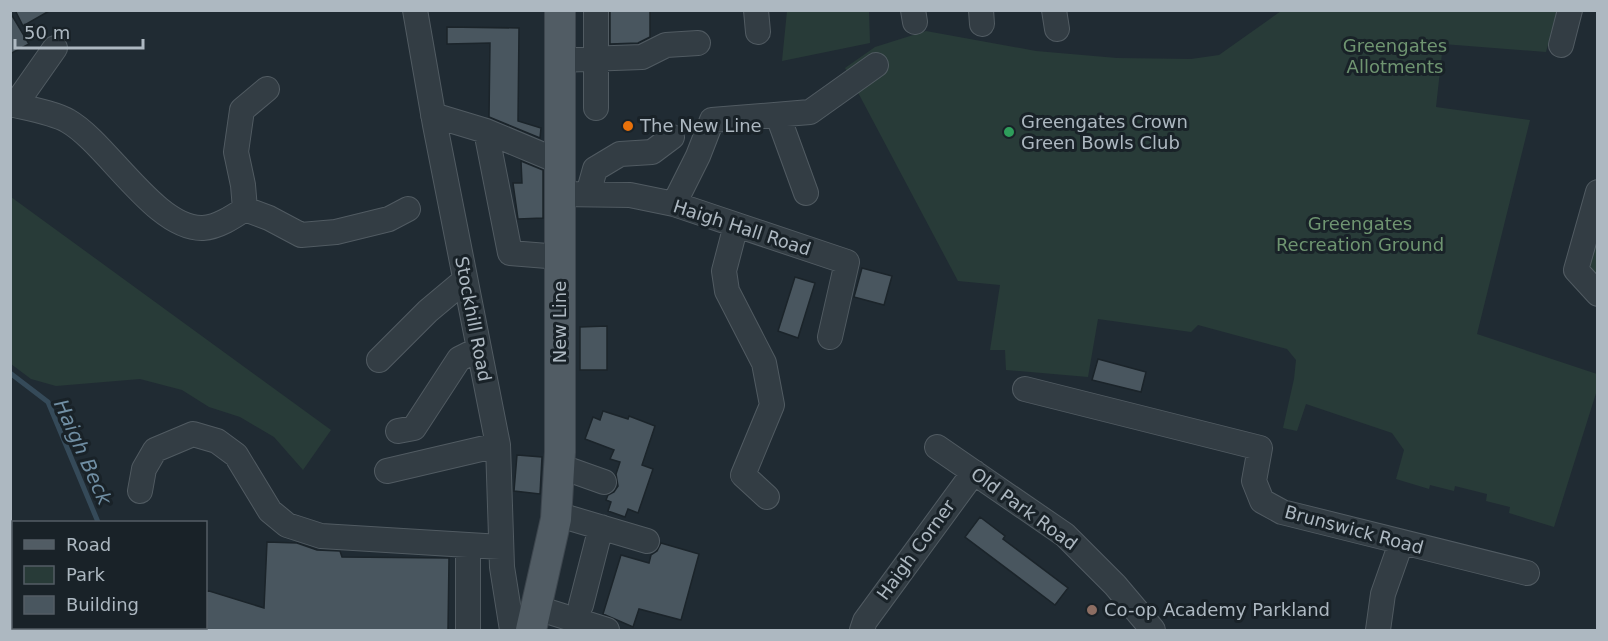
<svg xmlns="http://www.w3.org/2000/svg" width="1608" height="641" font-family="'DejaVu Sans',sans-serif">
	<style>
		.green { fill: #283b38 }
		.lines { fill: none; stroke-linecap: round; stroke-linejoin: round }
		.stream { stroke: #354a59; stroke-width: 5 }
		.building { fill: #49565f; stroke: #1b242a; stroke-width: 1.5 }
		.minor-casing { stroke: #515b62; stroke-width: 26 }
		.major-casing { stroke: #3d464e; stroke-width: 32 }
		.minor { stroke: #333d44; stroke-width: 24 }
		.major { stroke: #515c64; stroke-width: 30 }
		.food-dot { fill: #e8710a; stroke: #192228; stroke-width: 2 }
		.leisure-dot { fill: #2e9e5b; stroke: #192228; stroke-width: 2 }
		.education-dot { fill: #8d6e63; stroke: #192228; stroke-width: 2 }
		.labels { text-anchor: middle; stroke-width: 6; stroke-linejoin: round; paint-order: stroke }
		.park-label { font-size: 18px; fill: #6f9571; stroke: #192228 }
		.poi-label { font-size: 18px; fill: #adb8c1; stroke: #192228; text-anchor: start }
		.street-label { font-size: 18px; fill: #adb8c1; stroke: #192228 }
		.water-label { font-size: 20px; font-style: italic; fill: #708ea3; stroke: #192228 }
	</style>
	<rect width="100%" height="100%" fill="#202b33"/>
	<path class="green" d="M787,11H869L870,43L782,61Z
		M1281,11H1557L1546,52L1443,44L1436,107L1530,120L1477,334L1597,374V390L1554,527L1509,513L1510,507L1486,501L1487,494L1455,486L1454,491L1430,485L1429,489L1396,479L1404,450L1392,433L1306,404L1297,431L1283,428L1294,379L1296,360L1287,349L1198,325L1191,332L1098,319L1088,377L1006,370L1005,350H990L1000,285L958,281L845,68L875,47L926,31L1036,51L1117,58L1191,59L1219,55Z
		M11,197L331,430L303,470L274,437L240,417L209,407L182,390L140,379L56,386L31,379L11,364Z
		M1597,212V285L1580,268Z"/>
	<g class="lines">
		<path class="stream" d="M10,373L48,402L98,522"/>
	</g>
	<path class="building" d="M15,10H51L23,26Z
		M610,10H650V37L638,43L610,44Z
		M10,12L29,44L10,54Z
		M447,27L519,28L518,121L541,128L540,138L489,117L490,43L447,44Z
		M521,161L543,170V218L518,219L513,183H522Z
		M862,268L892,276L884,305L854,297Z
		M795,277L815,283L798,338L778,331Z
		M607,326V370H580V327Z
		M1098,359L1146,372L1141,392L1092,380Z
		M603,411L628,419L629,416L655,426L642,465L653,469L638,513L628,509L625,517L608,511L611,502L606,500L608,495L614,492L618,486L616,474L620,462L610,459L614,450L585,439L593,417L600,420Z
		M517,455L542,457L540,494L514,491Z
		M980,517L1005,536L1003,539L1068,588L1055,605L965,537Z
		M267,542L297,543L317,550L340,551L342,557L449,558L448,630H206V590L264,608Z
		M661,543L699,554L681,620L639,609L633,627L603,614L621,555L649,563L651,555L657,551Z"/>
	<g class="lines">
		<g class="minor-casing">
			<path id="minor" d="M415,10L435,125L498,445L502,567L512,630
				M596,10V108
				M756,10L758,32
				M913,10L915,22
				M981,10L982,24
				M1054,10L1057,29
				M1561,45L1570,10
				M559,60L642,57L666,45L698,43
				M10,104C26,108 55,113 68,121C107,143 156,230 203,228C218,227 233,217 245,209L269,218L301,235L336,232L389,219L408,209
				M15,105L55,48
				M433,115L486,131L560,162
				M778,116L806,193
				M486,131L510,253L560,257
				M1598,192L1576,270L1598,294
				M560,194L630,195L674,204L847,262L830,337
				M588,194L595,169L620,154L652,152L672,137
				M674,204L698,156L712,120L810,112L876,65
				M245,209L243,185L236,152L242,110L267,89
				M736,225L724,271L727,291L764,363L772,405L743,475L767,497
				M379,360L428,311L465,280
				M1025,389L1260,448L1254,481L1262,501L1282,512L1527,573
				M398,431L414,428L459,359L479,349
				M937,447L1065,535L1115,585L1153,630
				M559,466L604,482
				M387,471L498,445
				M140,491L144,469L155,450L193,434L217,441L236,455L270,511L287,525L321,536L501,547
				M556,514L647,541
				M581,605L601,527
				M537,608L607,630
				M468,630V546
				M862,630L865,621L974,472
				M1378,630L1383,594L1401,543"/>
		</g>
		<g class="major-casing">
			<path id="major" d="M531,630L556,519L560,452V10"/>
		</g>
		<use href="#minor" class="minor"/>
		<use href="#major" class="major"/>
	</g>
	<circle class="food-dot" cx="628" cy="126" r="6"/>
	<circle class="leisure-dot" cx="1009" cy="132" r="6"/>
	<circle class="education-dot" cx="1092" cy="610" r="6"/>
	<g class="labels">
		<g class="park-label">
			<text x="1395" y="52">Greengates<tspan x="1395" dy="21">Allotments</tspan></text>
			<text x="1360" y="230">Greengates<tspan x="1360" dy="21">Recreation Ground</tspan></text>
		</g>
		<g class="poi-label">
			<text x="1021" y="128">Greengates Crown<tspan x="1021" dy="21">Green Bowls Club</tspan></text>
			<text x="640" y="132">The New Line</text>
			<text x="1104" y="616">Co-op Academy Parkland</text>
		</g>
		<g class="street-label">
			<text transform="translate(742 228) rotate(18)" y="6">Haigh Hall Road</text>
			<text transform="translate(473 319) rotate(79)" y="6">Stockhill Road</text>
			<text transform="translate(560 322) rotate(-90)" y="6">New Line</text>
			<text transform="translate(1024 509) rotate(36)" y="6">Old Park Road</text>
			<text transform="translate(1354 530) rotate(15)" y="6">Brunswick Road</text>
			<text transform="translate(916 550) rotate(-54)" y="6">Haigh Corner</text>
		</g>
		<g class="water-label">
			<text transform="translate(83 452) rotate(66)" y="7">Haigh Beck</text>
		</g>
	</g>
	<rect width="1608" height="641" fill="none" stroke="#adb8c1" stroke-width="24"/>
	<rect x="12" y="521" width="195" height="108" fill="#192228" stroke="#545e65" stroke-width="1.5"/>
	<rect x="24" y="540" width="30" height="9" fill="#515c64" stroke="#545e65" stroke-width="1.5"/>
	<text x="66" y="551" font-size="18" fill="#adb8c1">Road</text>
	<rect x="24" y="566" width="30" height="18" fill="#283b38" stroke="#545e65" stroke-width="1.5"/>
	<text x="66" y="581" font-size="18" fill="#adb8c1">Park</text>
	<rect x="24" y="596" width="30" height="18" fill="#49565f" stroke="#545e65" stroke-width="1.5"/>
	<text x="66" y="611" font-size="18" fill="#adb8c1">Building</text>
	<path d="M15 39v9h128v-9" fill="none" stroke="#adb8c1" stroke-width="3"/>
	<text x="24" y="39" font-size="18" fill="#adb8c1" stroke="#192228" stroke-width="4.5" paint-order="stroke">50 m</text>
</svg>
